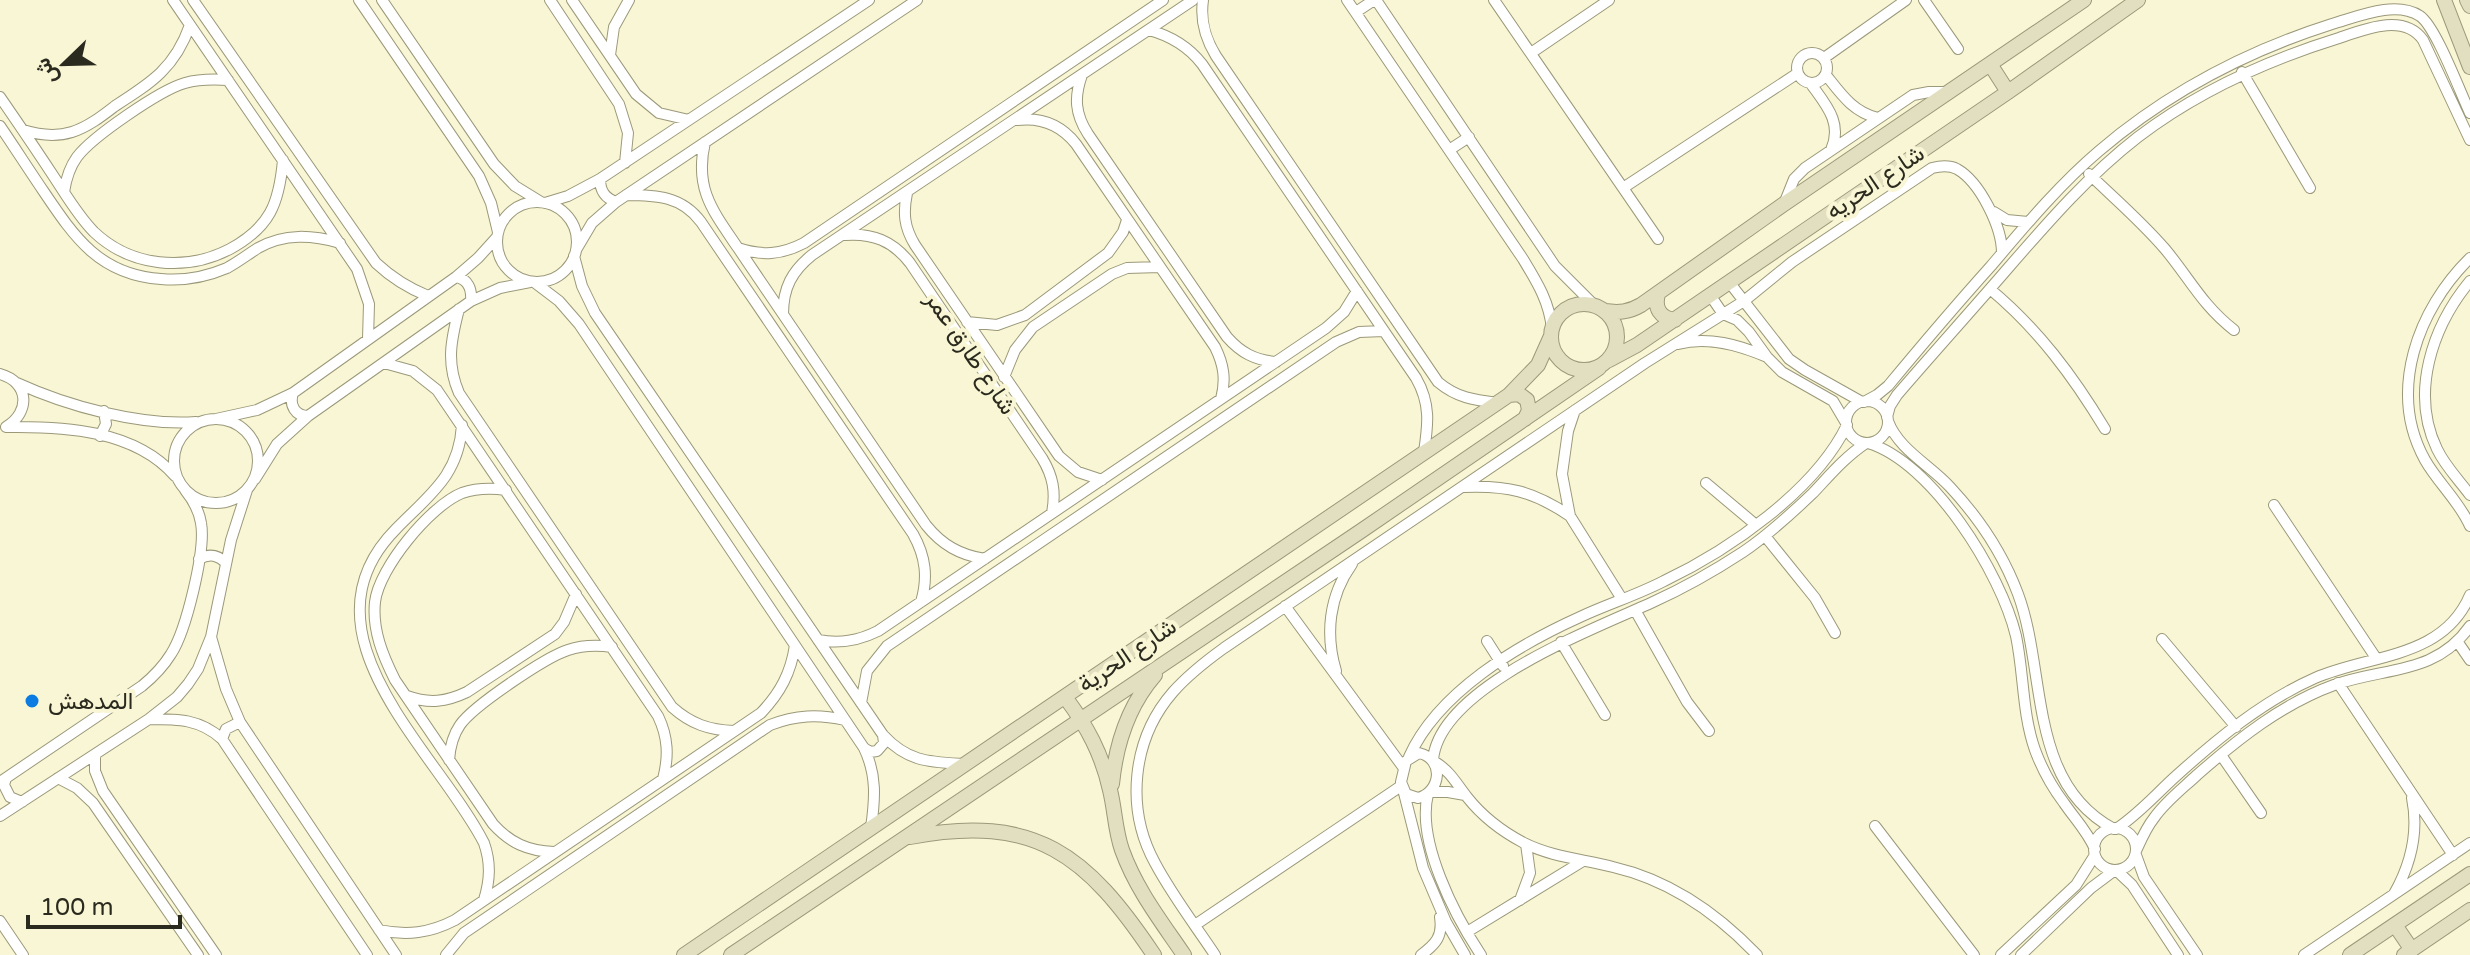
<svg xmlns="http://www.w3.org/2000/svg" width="2470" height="955" font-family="'Varela Round',Vazirmatn,sans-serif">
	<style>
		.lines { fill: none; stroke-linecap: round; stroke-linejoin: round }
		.street-casing { stroke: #9b997a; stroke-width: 12 }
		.secondary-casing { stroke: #9b997a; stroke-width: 16 }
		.street { stroke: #fff; stroke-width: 10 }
		.secondary { stroke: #e2dfc1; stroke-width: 14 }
		.poi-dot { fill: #0c7be2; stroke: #f9f6d5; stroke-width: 3 }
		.labels { text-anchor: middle; stroke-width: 8; stroke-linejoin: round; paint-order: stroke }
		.street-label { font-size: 24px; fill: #2b2a1e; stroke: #f9f6d5 }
		.poi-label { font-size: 24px; fill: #2b2a1e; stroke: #f9f6d5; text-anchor: start }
	</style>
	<rect width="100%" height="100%" fill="#f9f6d5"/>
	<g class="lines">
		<g class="street-casing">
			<path id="street" d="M173,0L357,269L369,304L368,339
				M193,0L376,263C392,278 408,288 428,296
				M359,0L479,176L491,203L498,232
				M382,0L494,164L515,186L541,202
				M550,0L619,104L628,133L625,163
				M572,0L636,94L659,113L689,120
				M1203,0C1200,21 1205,38 1216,56L1438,382C1457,398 1474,400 1498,403
				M1347,0L1523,259C1537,282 1550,303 1552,330
				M1376,0L1555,266L1594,305
				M1494,0L1658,239
				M1924,0L1958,49
				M1356,12L1374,0
				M1149,30C1171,36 1188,46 1202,64L1416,378C1431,404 1428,425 1424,452
				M1797 68a15 15 0 1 1 30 0a15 15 0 1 1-30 0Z
				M1531,53L1609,0
				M610,55L614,27L629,0
				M1824,58L1906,0
				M2242,72L2310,188
				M1082,75C1074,97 1075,114 1088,134L1227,337C1241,353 1255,360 1276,362
				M1826,75C1841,94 1853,112 1878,118
				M1811,84C1826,105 1843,123 1831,150
				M0,97C20,126 39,154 58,183C69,200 80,218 94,232C131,267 186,272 230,249C270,227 279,204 283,160
				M1017,120C1041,117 1061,125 1076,144L1215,347C1224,365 1226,380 1221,399
				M0,126C15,148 29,170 44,192C75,238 100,275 161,279C183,281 206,277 227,268C238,262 247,255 258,248C285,233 312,235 340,243
				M23,130C39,135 56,137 72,132C88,127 102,116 115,106C151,83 175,68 190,25
				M705,142C694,189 713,211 738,248L926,525C942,545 960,555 985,559
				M1449,150L1469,137
				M2089,174C2114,198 2142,222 2165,249C2190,279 2202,305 2234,330
				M600,179C600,191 605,198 616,202
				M1623,188L1798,73
				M64,192C66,179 69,168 77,157C92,137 160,90 185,83C199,79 213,79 228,80
				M907,193C903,213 904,227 915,245L1059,456L1078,472L1102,480
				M626,195C656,195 682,196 701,222L913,534C926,557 928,578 921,602
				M497 242a40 40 0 1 1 80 0a40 40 0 1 1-80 0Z
				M545,203L568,196L600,179L869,0
				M1784,204L1794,179L1805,168L1913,95L1929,92H1947
				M1994,212L2007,220L2028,222
				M845,235C873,233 893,241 910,263L1042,458C1053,476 1056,492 1052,513
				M738,248C762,256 781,255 804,243L1163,0
				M576,250L592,223L616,202L917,0
				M574,256L582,286L595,313L883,735C908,762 929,762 964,764
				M2470,258C2418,309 2387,391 2425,460C2438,483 2459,501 2470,526
				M456,277C468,279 472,289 471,301
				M2470,281C2432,327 2410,393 2437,449C2445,466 2459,480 2470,495
				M534,282L559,301L579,324L864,748C877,775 875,799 871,828
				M1729,282L1789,359L1805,370L1862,402
				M1990,289C2038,329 2073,376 2105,429
				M1710,295L1723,314L1737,320L1749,332L1767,357L1782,372L1833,401L1846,423
				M459,309C451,340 446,363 459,393L672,707C691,724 709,730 734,731
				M783,314C783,288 792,271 812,255L1193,0
				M967,322L997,325L1025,315L1108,253L1123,232L1127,220
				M1678,344C1708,336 1739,345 1767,357
				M384,363L413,371L437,390L658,716C668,737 669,756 663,779
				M0,374C29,382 31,412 6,427
				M1004,377L1015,350L1033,327L1112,274L1127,268L1160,267
				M17,383C67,406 140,426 196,422
				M293,393C289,405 295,416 308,416
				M1846 422a21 21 0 1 1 42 0a21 21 0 1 1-42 0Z
				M1864,402L1877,395L1888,386C1922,345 1956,305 1991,266C2025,226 2059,185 2099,151C2167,93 2247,51 2332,24C2357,17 2395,0 2420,16C2436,27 2460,92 2470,113
				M1575,410L1568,431L1562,474L1570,516L1622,599
				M1887,417L1890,406L1897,395C1934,352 1972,310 2009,267C2049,221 2089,175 2138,137C2197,92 2268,60 2339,38C2365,29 2404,13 2423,40L2470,140
				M216,419L257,410L293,393L456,277L478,258L497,237
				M174 461a42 42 0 1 1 84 0a42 42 0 1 1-84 0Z
				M1888,421C1898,449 1930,465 1950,487C1979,518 2003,554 2018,594C2047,672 2027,783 2114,829
				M462,425C459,476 429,495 396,529C293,633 437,751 484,843C491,863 490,880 484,900
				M6,427C64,426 135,430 175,476
				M100,436L106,424L104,411
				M1868,443C1932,462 2001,573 2016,636C2024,674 2022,713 2035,750C2042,769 2052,787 2064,803C2075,819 2087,831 2095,849
				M255,479L277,444L308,416L471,301L500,288L530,282
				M1706,483L1756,525
				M1463,487C1507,485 1533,491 1570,516
				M506,490C491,488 477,488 462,493C430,506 379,568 375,602C372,630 383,656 395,680L493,824C510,843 528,851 554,852
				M2274,505L2376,658
				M1765,536L1815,598L1835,633
				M199,559C210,553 218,555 226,563
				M1285,606L1403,767
				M1635,610L1687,702L1709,731
				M211,637L226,689L240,722L396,955
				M2162,639L2236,727
				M818,640C840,644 858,641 878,631L1326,328L1344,312L1357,291
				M1487,641L1503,666
				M2457,641L2470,660
				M1561,642L1605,715
				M1336,671C1325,634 1329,596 1352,564
				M2338,683L2453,855
				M407,696C429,704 446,702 467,692L555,634L564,622L576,594
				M861,703L867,671L887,646L1336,342L1359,332L1384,331
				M149,719C178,719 200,719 222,739L367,955
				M222,739L226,729L240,722
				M864,748L870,752L877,751L884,743L883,735
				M1419,753C1445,759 1441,792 1418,798L1406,794L1401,782L1406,761Z
				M95,755V771L103,791L216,955
				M2221,755L2261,813
				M1409,757C1438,692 1518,645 1580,617C1608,604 1637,595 1664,581C1729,550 1815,491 1847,425
				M449,760C450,747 453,735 460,725C473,706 546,657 568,650C583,645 597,645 612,647
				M1433,760C1439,687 1594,629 1653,602C1684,588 1714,571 1743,552C1768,535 1791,514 1813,493C1830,475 1845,457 1866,443
				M1435,762C1450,771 1456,783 1467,797C1482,816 1503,832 1524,843C1552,857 1582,859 1613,867C1669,880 1717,913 1757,955
				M6,778L4,785L10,797L22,802
				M58,778L77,788L93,803L198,955
				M0,782L142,686C153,677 163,667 171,654C186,631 206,550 201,523C199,510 193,500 185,490
				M1403,789L1423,868L1446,922L1465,955
				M1430,792H1448L1465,795
				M1428,794C1416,841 1455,916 1481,955
				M0,816L149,719L177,697L188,684L198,669L211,637L231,540L247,490
				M1875,826L1974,955
				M2094 849a21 21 0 1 1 42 0a21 21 0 1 1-42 0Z
				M2116,829C2139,814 2156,794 2176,776C2217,739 2263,701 2315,678C2370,654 2443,659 2470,595
				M2136,851C2141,840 2146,828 2154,818C2165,802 2182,789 2197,775C2238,739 2282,704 2334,685C2384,667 2436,675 2470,626
				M2136,855L2144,877L2197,955
				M2116,870L2132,885L2178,955
				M2394,894C2411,864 2419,833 2412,798
				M1520,900L1530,873L1526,844
				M0,921L23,955
				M1195,925L1401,786
				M379,930C407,936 430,933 455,920L761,713C780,693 791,673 795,645
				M1467,932L1583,861
				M446,955L464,933L770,725C796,715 818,714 845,720
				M1215,955C1195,925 1172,895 1155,863C1125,808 1132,739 1173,692C1188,675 1206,661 1224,648L1645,363L1744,301L1792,262L1932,168C1940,166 1949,165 1957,169C1980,182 2002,227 2002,253
				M1421,955C1436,944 1443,936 1440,917
				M2001,955L2076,885L2095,855
				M2021,955L2091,888L2115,870
				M2304,955L2470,843"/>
		</g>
		<g class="secondary-casing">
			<path id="secondary" d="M2444,0L2470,67
				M2467,0L2470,6
				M1990,64L2008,92
				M1658,294C1654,308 1660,318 1675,320
				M1551 337a33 33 0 1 1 66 0a33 33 0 1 1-66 0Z
				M1605,311C1619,313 1629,312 1641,305L1784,204L2084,0
				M1609,360L1637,345L2008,92L2138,0
				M1509,395L1519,394L1527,400L1529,410L1525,419
				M1065,697C1087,726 1102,754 1110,790C1115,810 1115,830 1122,850C1136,889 1161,921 1184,955
				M1112,784C1116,744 1128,706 1155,675
				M910,837C1036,813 1087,855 1154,955
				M2395,925L2412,950
				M684,955L1509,395L1538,365L1551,336
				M731,955L1361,531L1599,368
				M2350,955L2470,874
				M2404,955L2470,910"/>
		</g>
		<use href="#street" class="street"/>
		<use href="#secondary" class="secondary"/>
	</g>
	<circle class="poi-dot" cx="32" cy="701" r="8"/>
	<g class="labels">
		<g class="street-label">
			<text transform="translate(1875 182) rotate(-34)" y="8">شارع الحريه</text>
			<text transform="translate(971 353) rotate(56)" y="8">شارع طارق عمر</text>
			<text transform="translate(1127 655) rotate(-34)" y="8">شارع الحرية</text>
		</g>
		<g class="poi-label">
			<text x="48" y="709">المدهش</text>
		</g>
	</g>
	<g transform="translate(64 64) rotate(247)" stroke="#f9f6d5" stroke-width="6" paint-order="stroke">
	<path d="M0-6L14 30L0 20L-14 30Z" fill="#2b2a1e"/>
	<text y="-12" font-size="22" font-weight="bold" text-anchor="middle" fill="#2b2a1e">ش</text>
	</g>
	<path d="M28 915v12h152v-12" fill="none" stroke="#2b2a1e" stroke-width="4"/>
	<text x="40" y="915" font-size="24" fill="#2b2a1e" stroke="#f9f6d5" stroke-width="6" paint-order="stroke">100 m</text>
</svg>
